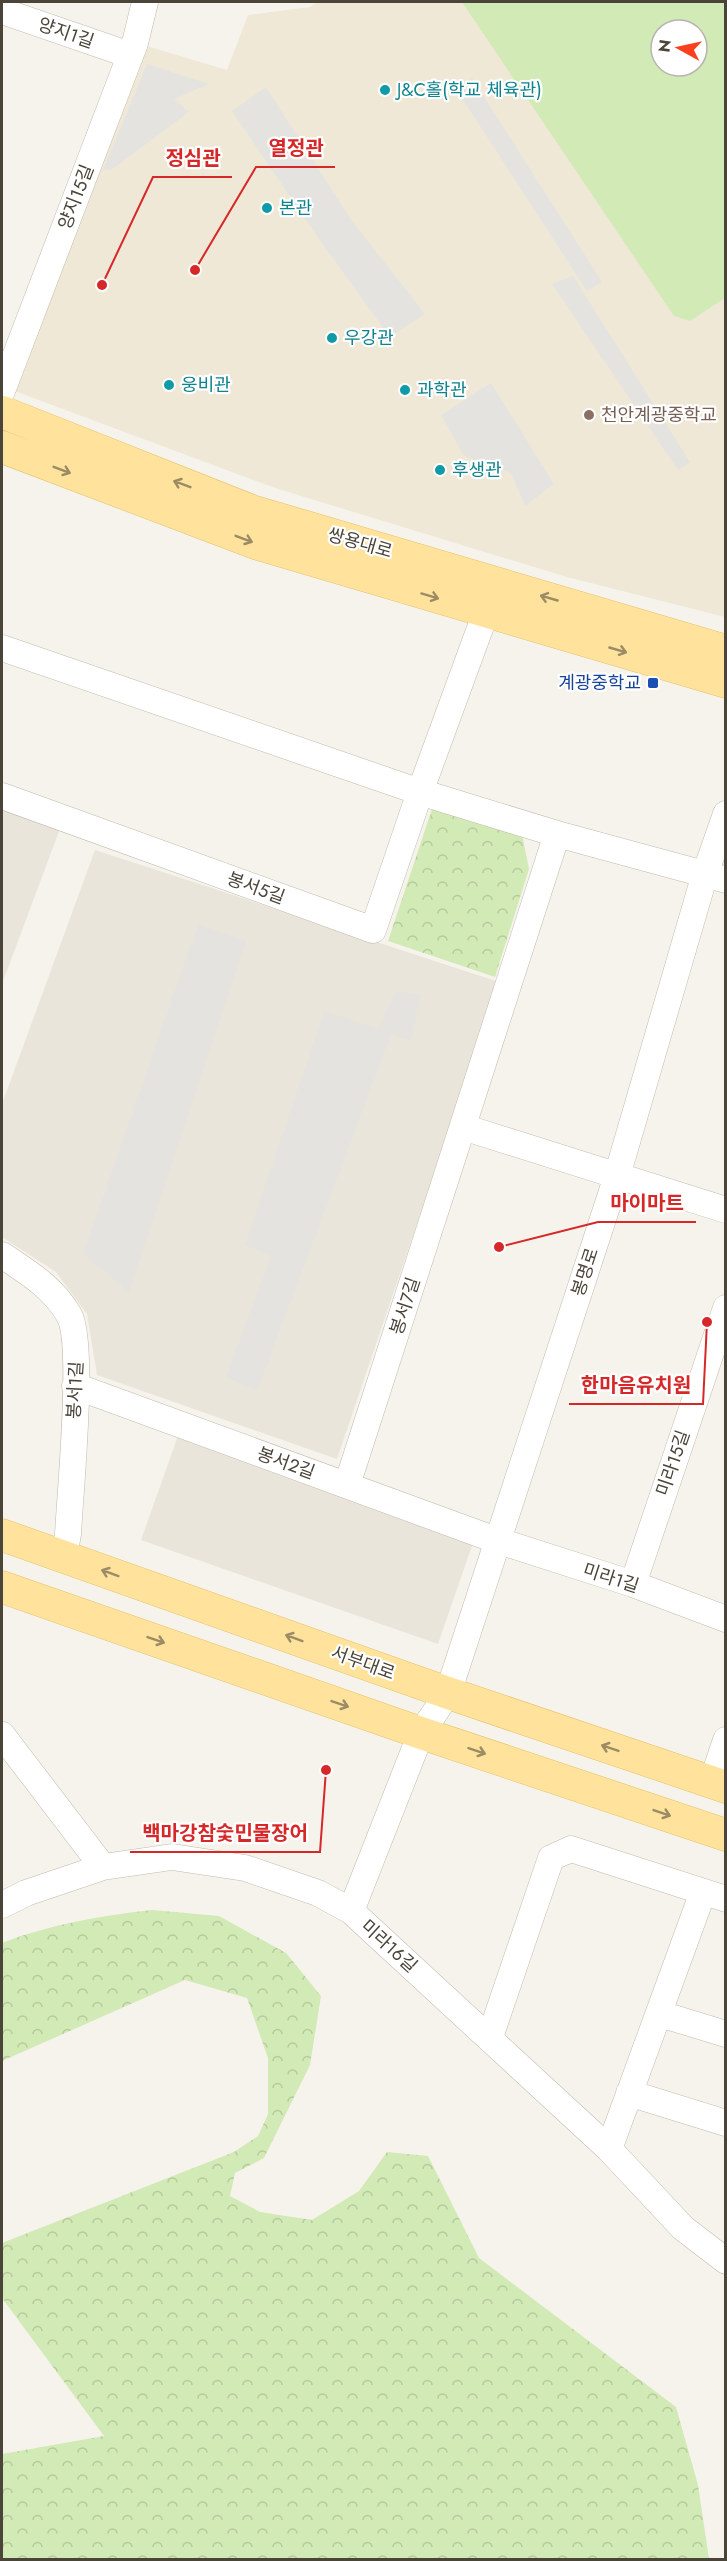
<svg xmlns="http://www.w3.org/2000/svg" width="727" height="2561" font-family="Jost,'Noto Sans KR',sans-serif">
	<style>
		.residential { fill: #eae5da }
		.education { fill: #efe8d6; fill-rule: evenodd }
		.forest { fill: url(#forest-crowns) }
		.garden { fill: #d2eab5; fill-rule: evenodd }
		.parking { fill: #e5e3e0 }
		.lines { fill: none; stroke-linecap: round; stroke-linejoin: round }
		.minor-casing { stroke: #c2bbae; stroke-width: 27 }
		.major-casing { stroke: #e6c16a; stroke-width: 33 }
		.minor { stroke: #fff; stroke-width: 26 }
		.major { stroke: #ffe39c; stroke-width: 32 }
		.oneway { stroke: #9c8c66 }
		.culture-dot { fill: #0f9aa8; stroke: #fff; stroke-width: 2 }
		.education-dot { fill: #8d6e63; stroke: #fff; stroke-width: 2 }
		.transit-dot { fill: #1a4fb4; stroke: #fff; stroke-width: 2 }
		.labels { text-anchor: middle; stroke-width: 4.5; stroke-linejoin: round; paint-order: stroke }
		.street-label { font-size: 18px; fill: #4b4439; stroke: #fff }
		.culture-label { font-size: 18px; fill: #0d838f; stroke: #fff; text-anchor: start }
		.education-label { font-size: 18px; fill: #785e54; stroke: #fff; text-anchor: start }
		.transit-label { font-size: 18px; fill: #164399; stroke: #fff; text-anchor: end }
		.leader { fill: none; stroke: #d62828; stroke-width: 2 }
		.callout-dot { fill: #d62828; stroke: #fff; stroke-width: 2 }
		.callout-label { font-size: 20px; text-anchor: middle; font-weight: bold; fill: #d62828; stroke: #fff; stroke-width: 4.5; stroke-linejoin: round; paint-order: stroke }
	</style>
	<defs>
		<pattern id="forest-crowns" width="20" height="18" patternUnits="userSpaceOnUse" patternTransform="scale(1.5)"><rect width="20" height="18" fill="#d2eab5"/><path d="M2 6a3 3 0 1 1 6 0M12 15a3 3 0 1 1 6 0" fill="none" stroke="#b6ca9c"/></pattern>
	</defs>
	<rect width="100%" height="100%" fill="#f6f3ec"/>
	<path class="residential" d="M2,803L61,826L2,984Z
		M95,850L499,982L337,1459L97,1375L87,1314L56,1272L2,1237V1104Z
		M179,1433L475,1537L438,1644L141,1540Z"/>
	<path class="education" d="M317,2H725V617L567,577L275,488L12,390L140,44L227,70L248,15L310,7ZM661,30H697V66H661Z"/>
	<path class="forest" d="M433,806L522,834L529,869L495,977L388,941Z
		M152,1910L219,1916L286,1953L321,1996L310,2065L264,2158L235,2173L230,2196L260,2212L312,2220L359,2191L387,2152L428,2156L479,2258L676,2407L698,2485L709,2559H2V2454L104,2436L2,2298V2243L234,2152L258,2136L268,2114V2058L247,1998L185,1980L2,2061V1943C51,1924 100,1916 152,1910Z"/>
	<path class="garden" d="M462,2H725V298L690,321L674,316ZM661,30H697V66H661Z"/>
	<path class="parking" d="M147,64L209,84L174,99L189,112L111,170H103Z
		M472,78L602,282L587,291L458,92Z
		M266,87L352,221L425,314L390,337L321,242L232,111Z
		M573,276L690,462L678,470L552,284Z
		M491,383L554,484L525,506L511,473L464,456L441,415Z
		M198,924L246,941L129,1292L83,1254Z
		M396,991L421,995L411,1041L391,1035L257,1391L226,1377L271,1256L245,1245L324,1011L378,1029Z"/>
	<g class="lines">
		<g class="minor-casing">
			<path id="minor" d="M2,11L130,55
				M2,391L135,43L145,2
				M2,648L420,792L557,834L726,880
				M2,796L373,930L420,792L486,612
				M726,814L705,874L617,1176L448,1693L421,1733L351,1911L609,2149L683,2228L726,2261
				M463,1127L726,1210
				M2,1255C27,1272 53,1287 69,1315C85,1342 70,1494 68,1534L64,1556
				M75,1386L496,1540L633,1584L726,1619
				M347,1485L557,834
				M633,1584L726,1308
				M2,1735L103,1867
				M712,1782L726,1740
				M2,1905L26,1893L103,1867L172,1857L245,1868L318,1893L351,1911
				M660,2014L726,2034
				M490,2037L551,1858L571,1849L726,1899
				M629,2093L726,2123
				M609,2149L703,1892"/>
		</g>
		<g class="major-casing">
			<path id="major" d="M2,412L252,511L726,651
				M2,447L258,544L726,682
				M2,1535L448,1693L726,1787
				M2,1587L421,1733L726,1835"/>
		</g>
		<use href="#minor" class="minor"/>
		<use href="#major" class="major"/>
	</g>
	<defs><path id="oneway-shaft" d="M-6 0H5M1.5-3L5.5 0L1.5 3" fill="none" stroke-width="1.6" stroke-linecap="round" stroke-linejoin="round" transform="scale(1.5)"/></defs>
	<g class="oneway">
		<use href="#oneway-shaft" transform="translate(62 470) rotate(21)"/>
		<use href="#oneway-shaft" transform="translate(182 484) rotate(-159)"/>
		<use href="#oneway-shaft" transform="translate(244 539) rotate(21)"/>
		<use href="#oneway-shaft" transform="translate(430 596) rotate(17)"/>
		<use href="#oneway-shaft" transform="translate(549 598) rotate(-164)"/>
		<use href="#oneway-shaft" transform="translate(618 650) rotate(16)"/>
		<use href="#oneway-shaft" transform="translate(110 1573) rotate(-160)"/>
		<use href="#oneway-shaft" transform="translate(294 1638) rotate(-160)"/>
		<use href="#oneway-shaft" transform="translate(156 1640) rotate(19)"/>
		<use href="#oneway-shaft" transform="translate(340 1704) rotate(19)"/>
		<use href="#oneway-shaft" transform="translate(610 1748) rotate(-161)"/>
		<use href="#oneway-shaft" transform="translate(477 1751) rotate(19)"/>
		<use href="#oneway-shaft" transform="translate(662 1813) rotate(19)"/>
	</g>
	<g class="culture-dot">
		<circle cx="385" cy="90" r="6"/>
		<circle cx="267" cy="208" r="6"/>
		<circle cx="332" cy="338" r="6"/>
		<circle cx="169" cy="385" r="6"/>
		<circle cx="405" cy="390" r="6"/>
		<circle cx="440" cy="470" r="6"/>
	</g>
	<circle class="education-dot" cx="589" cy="415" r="6"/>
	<rect class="transit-dot" x="647" y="677" width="12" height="12" rx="3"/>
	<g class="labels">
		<g class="street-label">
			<text transform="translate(66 33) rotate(19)" y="6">양지1길</text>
			<text transform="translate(76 197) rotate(-69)" y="6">양지15길</text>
			<text transform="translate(360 543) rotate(16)" y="6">쌍용대로</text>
			<text transform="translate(256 888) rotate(20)" y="6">봉서5길</text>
			<text transform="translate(585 1272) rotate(-72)" y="6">봉명로</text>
			<text transform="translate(405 1306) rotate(-72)" y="6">봉서7길</text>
			<text transform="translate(75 1390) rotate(-87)" y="6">봉서1길</text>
			<text transform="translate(286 1463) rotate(20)" y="6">봉서2길</text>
			<text transform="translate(673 1463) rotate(-71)" y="6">미라15길</text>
			<text transform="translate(611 1578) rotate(18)" y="6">미라1길</text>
			<text transform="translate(363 1663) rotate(20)" y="6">서부대로</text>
			<text transform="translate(389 1946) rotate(42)" y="6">미라16길</text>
		</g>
		<g class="culture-label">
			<text x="397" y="96">J&amp;C홀(학교 체육관)</text>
			<text x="279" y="214">본관</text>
			<text x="344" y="344">우강관</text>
			<text x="181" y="391">웅비관</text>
			<text x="417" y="396">과학관</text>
			<text x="452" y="476">후생관</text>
		</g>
		<g class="education-label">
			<text x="601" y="421">천안계광중학교</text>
		</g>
		<g class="transit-label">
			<text x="641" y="689">계광중학교</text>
		</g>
	</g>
	<path class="leader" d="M195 270L256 167H335M102 285L153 177H232M499 1247L598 1222H696M707 1322L703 1404H569M326 1770L320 1852H130"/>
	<g class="callout-dot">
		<circle cx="195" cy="270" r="6"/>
		<circle cx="102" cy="285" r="6"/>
		<circle cx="499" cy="1247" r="6"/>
		<circle cx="707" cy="1322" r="6"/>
		<circle cx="326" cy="1770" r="6"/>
	</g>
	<g class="callout-label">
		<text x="296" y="155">열정관</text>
		<text x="193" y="165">정심관</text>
		<text x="647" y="1210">마이마트</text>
		<text x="636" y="1392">한마음유치원</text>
		<text x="225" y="1840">백마강참숯민물장어</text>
	</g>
	<rect width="727" height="2561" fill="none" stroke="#4b4439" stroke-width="6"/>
	<g transform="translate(679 48) rotate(278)"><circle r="28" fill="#ffffff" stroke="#b7b4b0" stroke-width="1.5"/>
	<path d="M0-4.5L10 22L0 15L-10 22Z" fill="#fc3f1d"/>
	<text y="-9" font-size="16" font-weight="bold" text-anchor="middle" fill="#4b4439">N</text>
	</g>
</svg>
